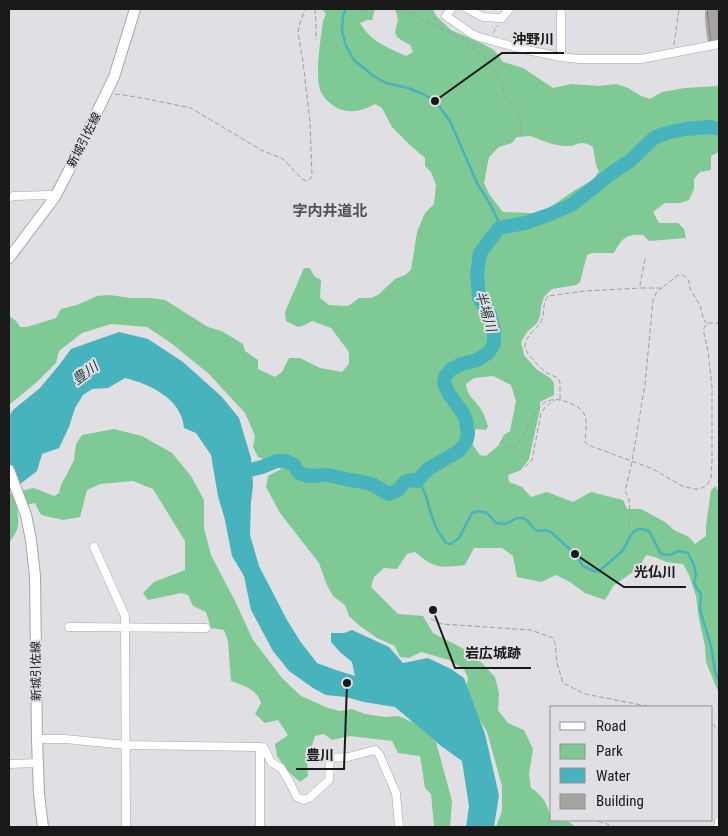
<svg xmlns="http://www.w3.org/2000/svg" width="728" height="836" font-family="'Roboto Condensed','Noto Sans JP',sans-serif">
	<style>
		.green { fill: #7fc994; fill-rule: evenodd }
		.water { fill: #46b3bd }
		.lines { fill: none; stroke-linecap: round; stroke-linejoin: round }
		.stream { stroke: #46b3bd; stroke-width: 2.5 }
		.river { stroke: #46b3bd; stroke-width: 14 }
		.building { fill: #a6a3a0; stroke: #7d7a78; filter: url(#shadow) }
		.minor-casing { stroke: #a6a5a9; stroke-width: 9 }
		.secondary-casing { stroke: #a6a5a9; stroke-width: 12 }
		.path { stroke: #9f9ea1; stroke-width: 1; stroke-dasharray: 5 2.5; stroke-linecap: butt }
		.minor { stroke: #fff; stroke-width: 8 }
		.secondary { stroke: #fff; stroke-width: 10 }
		.labels { text-anchor: middle; stroke-width: 4; stroke-linejoin: round; paint-order: stroke }
		.street-label { font-size: 12px; fill: #19191a; stroke: #e0dfe3 }
		.water-label { font-size: 14px; font-style: italic; fill: #243d3f; stroke: #e0dfe3 }
		.quarter-label { font-size: 15px; font-weight: bold; fill: #525255; stroke: #e0dfe3 }
		.leader { fill: none; stroke: #19191a; stroke-width: 2 }
		.callout-dot { fill: #19191a; stroke: #e0dfe3; stroke-width: 2 }
		.callout-label { font-size: 14px; text-anchor: middle; font-weight: bold; fill: #19191a; stroke: #e0dfe3; stroke-width: 4; stroke-linejoin: round; paint-order: stroke }
	</style>
	<defs>
		<filter id="shadow"><feDropShadow dx="-2.5" dy="2.5" stdDeviation="0" flood-color="#0004"/></filter>
	</defs>
	<rect width="100%" height="100%" fill="#e0dfe3"/>
	<path class="green" d="M322,9H375L372,20H367L360,23C371,42 387,47 406,56L413,52L410,45L398,38L395,33L398,19L395,9H433L436,16L451,30L481,43L494,50L503,62L523,68L553,88L571,84L599,86L616,84L628,88L641,96L650,99L662,92L685,88L719,86V152L711,156V170L700,172L694,179V189L689,200L680,203H665L653,212L659,223H678L684,229L686,238L649,241L643,235C626,234 622,238 614,253H592L587,255L580,282L576,285L552,289L544,297L541,306L540,316L537,323L527,332L521,342L524,355L536,369L550,378L554,383V395L540,402V409L529,459L521,470L508,475L509,482L522,487L531,497L547,492L573,502L591,492L623,500L627,509H641L665,522L674,530L689,537L695,544L706,536V526L711,490L716,486L719,494V690L717,689L706,662L705,646L699,619L696,596L689,575L683,564L666,562L655,557L646,555L640,567L614,585L605,600L585,593L570,582L556,575L541,582L517,577L513,556L502,548H474L465,565C440,568 435,569 415,552L407,554L397,569L384,568L374,577L371,587L398,614L423,616L433,633L462,648L481,662L495,677L499,693L498,710L508,723L524,730L533,749L529,774L531,788C545,797 547,805 552,820L569,822L576,827H496L502,811V786L487,732L475,712L466,689L468,678L464,669L449,660L421,652L409,658L400,657L395,646L377,638L360,626L349,616L345,605L333,596L326,583L319,563L280,513L266,487L268,476L281,469L278,464L258,457L253,447L255,436L245,413L209,374L171,343L147,327L111,324L82,333L59,351L56,363L37,382L9,405V317H11L16,321L20,327H27L56,318L61,309L77,305L97,296L110,295L130,298H150L165,300L208,327L222,331L243,344L245,351L258,360V369L275,377L282,372L289,358H300L320,368L342,372L349,364V352L331,328L312,321L305,325L298,327L286,321L285,312L304,268H310L314,276L321,280L320,298L329,305L344,306L350,305L359,298H371L378,295L395,279L405,275L411,270L417,232L425,213L434,204L436,185L431,172L425,166V158L411,146L392,127L382,108L375,104C362,111 351,114 337,108C331,105 324,98 321,92C314,77 321,38 323,21L326,14ZM530,136C542,140 554,146 566,146C578,147 578,138 593,147L596,165L599,171L593,180L575,190L539,215L530,213L503,212L489,194L484,183L489,157L499,147L512,143L517,137ZM493,376L511,385L516,401L510,431L504,435L498,446L486,456L480,455L472,444V432L477,429L486,430L488,426C486,421 484,413 480,408C473,397 468,398 466,384L474,378Z
		M114,429L142,436L172,453L191,476L204,500V528L211,555L236,603L253,640L282,678L301,696L328,708L340,711L352,709L365,714L385,717L399,716L416,724L436,742L452,801L450,827H434V825L431,794L425,788L420,756L398,753L392,741L350,736L332,740L324,734L315,736L307,760L308,776L300,782L288,771L277,756L275,744L288,735L278,720L265,723L255,714L261,703C257,689 244,686 231,681L228,641L224,630L211,628L206,612L193,606L188,595L181,593L148,600L143,593L154,582L185,570V541L153,489L133,481L100,484L87,490L80,517L63,520L41,515L35,503L17,507C19,526 20,528 9,543V494L33,488L39,490L54,496L59,493L61,485L67,474L74,460L76,444L82,435Z"/>
	<path class="water" d="M119,332L148,339L183,362L222,397L239,418L251,458L253,485L251,502L250,535L259,566L287,620L300,641L317,663L336,670L355,676L352,662L340,652L331,642V633H344L352,630L389,647L403,663L428,658L451,669L464,678L485,734L499,795L494,827H466L469,806L462,761L441,746L395,707L364,702L346,697L326,695L313,688L289,671L273,651L251,610L244,576L232,556L225,520L218,496L211,455L196,433L184,428C182,399 150,384 125,378L108,388L92,389L83,395L75,408L69,427L59,448L42,454L37,471L11,491H9V416L13,410L40,388L60,364L71,349Z"/>
	<g class="lines">
		<path class="stream" d="M346,9L343,16L342,31L346,46L354,60L372,75L386,83L408,88L423,94L435,101L450,121L477,183L490,204L499,222V228
			M417,481C428,491 428,509 434,522C436,530 442,537 446,543L451,544L459,538L472,513L478,511L487,513L496,523L505,524L517,518H523L528,521L534,529L538,531L545,530L551,532L575,554L583,566L594,571H599C606,565 614,559 621,552C631,542 629,523 649,531L661,554L670,555L679,551L688,553L694,565L696,575L694,582L696,587L701,594L700,610L711,646L715,671L719,682"/>
		<path class="river" d="M234,474L262,467L277,461H286L294,465L299,473L309,476L328,475L350,480L358,481L374,485L385,492L389,494L398,490L405,482L412,480L417,481L428,469L459,451L466,442L468,434L466,420L463,413L449,394L444,383L445,377L450,370L459,365L477,360L488,353L494,344V331L490,315L479,298L477,274L480,253L499,228L525,223L551,214L573,204L613,172L630,161L654,138L666,133L686,129L709,127L719,129"/>
	</g>
	<path class="building" d="M707,9H719V40L711,43Z"/>
	<g class="lines">
		<g class="minor-casing">
			<path id="minor" d="M451,9L446,16L472,34L479,37L522,49L561,57L579,59H641L719,44
				M468,9L483,17L502,18L509,9
				M561,13V57
				M9,198L13,196L51,195L55,197
				M94,547L125,616L126,827
				M69,627L206,628
				M37,739H65L126,745L260,747L264,748L271,762L281,768L289,781L297,797L303,800L309,798L329,780C330,773 329,766 330,758L348,757L375,750L379,754L396,793L399,827
				M9,764L38,763
				M260,827V747
				M718,827L719,821"/>
		</g>
		<g class="secondary-casing">
			<path id="secondary" d="M9,258L55,197L68,172L114,77L135,9
				M9,470L26,515L31,540L35,576L37,739L39,794L43,827"/>
		</g>
		<path class="path" d="M315,9L316,24V40
			M363,9L366,13L367,11V9
			M399,9L447,31L461,39
			M493,33L498,25
			M464,38L462,39L489,61L493,68L501,81L504,92L520,119L521,130L520,137
			M674,45L679,9
			M115,94L137,97L191,108L261,150L283,159L302,179L306,181L309,180L312,176L310,122L303,62L298,33L299,26L305,9
			M645,259L640,285L641,288H662L678,275H682L686,277L689,281L690,289L700,305L703,317L706,323
			M560,399V383L558,378C554,376 550,375 547,373C543,371 528,355 526,350C524,347 525,342 527,339C530,332 538,328 541,321C546,312 541,306 548,296L585,291L641,288
			M501,440C506,446 508,449 515,447C535,425 534,385 574,405C590,412 586,427 585,442L588,445L653,469L682,486L694,489H700L707,485L711,479L712,461V387L708,351L704,334V328L708,323H719
			M525,467L532,460L541,413C545,407 549,403 555,400
			M629,525L630,518L629,499L625,491L632,462L645,384L653,301L656,293L662,288
			M431,619L442,624L531,630L553,638L555,643L557,663L563,683L585,694L652,707
			M712,724L719,730
			M583,820H594L616,827"/>
		<use href="#minor" class="minor"/>
		<use href="#secondary" class="secondary"/>
	</g>
	<g class="labels">
		<g class="street-label">
			<text transform="translate(84 140) rotate(-63)" y="4">新城引佐線</text>
			<text transform="translate(36 671) rotate(-91)" y="4">新城引佐線</text>
		</g>
		<g class="water-label">
			<text transform="translate(486 311) rotate(73)" y="5">半場川</text>
			<text transform="translate(85 373) rotate(-37)" y="5">豊川</text>
		</g>
		<g class="quarter-label">
			<text x="330" y="216">字内井道北</text>
		</g>
	</g>
	<path class="leader" d="M435 101L502 53H564M575 554L624 587H686M433 610L455 668H531M347 683L344 769H296"/>
	<g class="callout-dot">
		<circle cx="435" cy="101" r="5"/>
		<circle cx="575" cy="554" r="5"/>
		<circle cx="433" cy="610" r="5"/>
		<circle cx="347" cy="683" r="5"/>
	</g>
	<g class="callout-label">
		<text x="533" y="44">沖野川</text>
		<text x="655" y="577">光仏川</text>
		<text x="493" y="658">岩広城跡</text>
		<text x="320" y="760">豊川</text>
	</g>
	<rect width="728" height="836" fill="none" stroke="#19191a" stroke-width="20"/>
	<rect x="550" y="706" width="162" height="115" fill="#e0dfe3" stroke="#909093"/>
	<rect x="560" y="722" width="25" height="8" fill="#ffffff" stroke="#909093"/>
	<text x="596" y="731" font-size="15" fill="#19191a">Road</text>
	<rect x="560" y="744" width="25" height="15" fill="#7fc994" stroke="#909093"/>
	<text x="596" y="756" font-size="15" fill="#19191a">Park</text>
	<rect x="560" y="768" width="25" height="15" fill="#46b3bd" stroke="#909093"/>
	<text x="596" y="781" font-size="15" fill="#19191a">Water</text>
	<rect x="560" y="794" width="25" height="15" fill="#a6a3a0" stroke="#909093"/>
	<text x="596" y="806" font-size="15" fill="#19191a">Building</text>
</svg>
